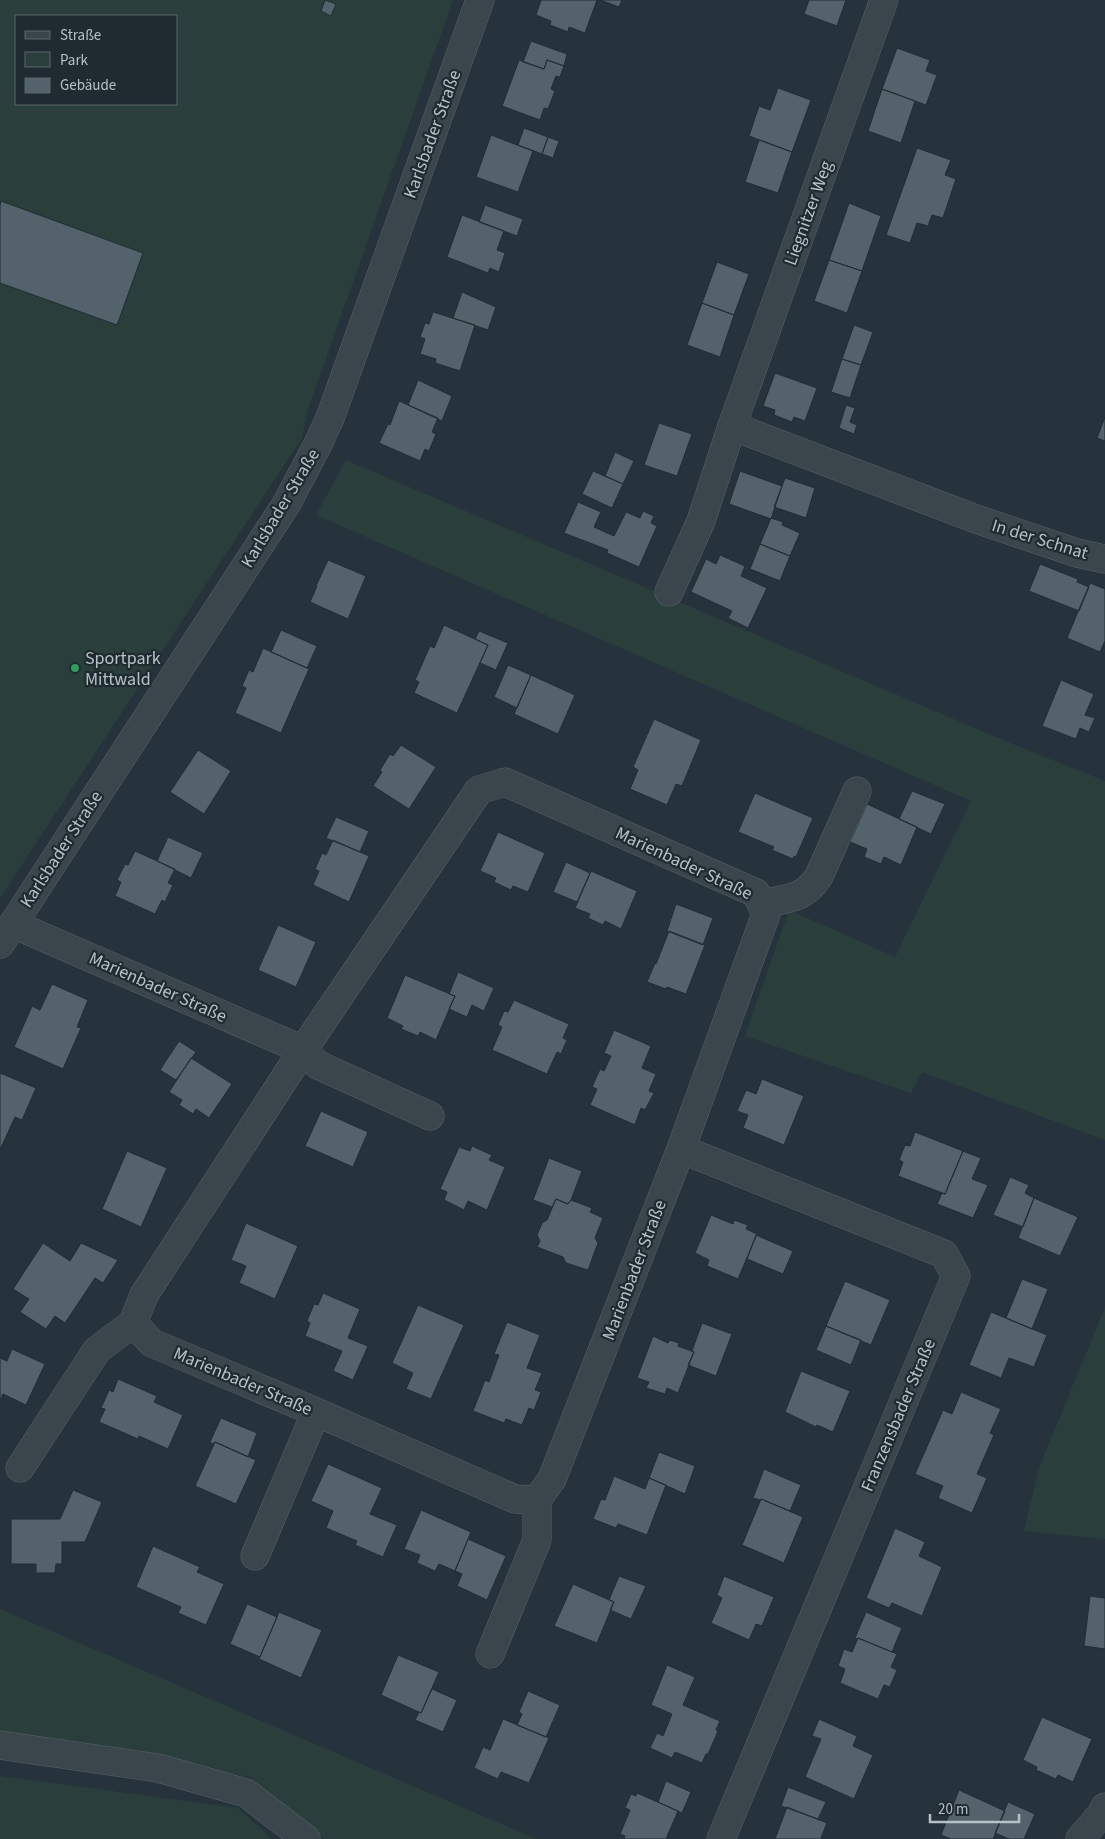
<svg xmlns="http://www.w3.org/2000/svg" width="1105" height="1839" font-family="'Source Sans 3',sans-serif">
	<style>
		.green { fill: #2a3f3c; fill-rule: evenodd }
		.building { fill: #54626c; stroke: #212c33 }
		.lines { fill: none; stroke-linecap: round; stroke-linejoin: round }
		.minor-casing { stroke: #58636a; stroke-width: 29 }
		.minor { stroke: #3a454c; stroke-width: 28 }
		.leisure-dot { fill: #2e9e5b; stroke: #1f2a31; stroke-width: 2 }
		.labels { text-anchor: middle; stroke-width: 4.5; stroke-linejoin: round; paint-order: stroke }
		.street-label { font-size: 18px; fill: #b6c0c7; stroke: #1f2a31 }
		.poi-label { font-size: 18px; fill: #b6c0c7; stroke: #1f2a31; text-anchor: start }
	</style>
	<rect width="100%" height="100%" fill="#27333c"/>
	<path class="green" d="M0,0H453L307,412L302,438L0,898ZM16,16H176V104H16Z
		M346,460L1010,743L1105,781V1140L922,1072L911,1093L745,1036L789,910L895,957L971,801L316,515Z
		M1105,1307V1539L1024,1531L1039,1468Z
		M0,1609L536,1839H323L251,1777L0,1733Z
		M0,1776L238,1808L272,1839H0Z"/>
	<path class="building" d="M325,0L336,4L331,16L321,11Z
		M541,0H597L585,33L569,27L568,32L550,25L551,21L536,15Z
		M600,0H622L619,7Z
		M809,0H846L837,26L804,14Z
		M531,41L567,54L564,66L547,60L544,69L523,62Z
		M897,48L930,60L926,71L937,75L926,105L882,89Z
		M519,60L544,69L547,60L564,66L560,77L556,76L551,89L555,91L548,109L544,108L540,120L502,106Z
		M778,88L811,100L792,152L749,136L759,106L770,110Z
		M882,89L915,101L901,143L868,131Z
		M524,128L548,137L542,154L518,145Z
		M491,135L533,151L518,192L476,177Z
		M548,137L559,141L553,158L542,154Z
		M759,140L792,152L778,193L745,182Z
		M917,148L951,160L945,175L956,179L943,218L932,215L928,226L917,223L910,243L886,235Z
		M1,201L143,253L117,325L0,283V205Z
		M849,203L881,216L862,271L829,260Z
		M485,205L523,219L517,236L479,222Z
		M462,215L504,231L497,250L505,253L499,272L490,268L488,273L447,257Z
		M829,260L862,271L847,313L814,301Z
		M717,262L749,274L734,315L702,303Z
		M462,292L496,307L488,330L453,318Z
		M702,303L734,315L720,357L687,345Z
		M433,312L475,325L460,371L435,363L436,359L420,354L425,339L420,337L425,323L429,324Z
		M854,325L873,332L861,365L842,359Z
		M842,359L861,365L850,398L831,392Z
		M775,373L817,388L805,421L794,417L792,422L774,415L775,410L763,406Z
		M418,380L452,396L442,421L408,405Z
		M399,401L438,418L432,432L436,434L429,451L425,449L420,461L379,443L388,424L390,425Z
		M846,405L855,408L850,422L857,425L854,434L839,428Z
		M1105,417V441L1097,438Z
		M659,423L692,434L677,476L644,465Z
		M615,452L634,461L623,484L605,476Z
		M593,471L623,484L612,508L582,494Z
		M740,471L782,486L771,519L729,504Z
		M785,478L815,488L806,518L774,507Z
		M578,502L601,512L594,527L614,536L626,512L640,518L643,511L654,516L651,523L657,526L639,567L607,553L608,550L564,533Z
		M771,518L783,522L782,525L800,533L790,556L760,544Z
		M760,544L790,556L780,581L750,569Z
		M720,555L745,566L741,576L767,588L748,628L728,618L732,611L691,592L706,559L716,564Z
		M328,560L366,576L348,619L310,602L317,586H316Z
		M1040,564L1078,579L1077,582L1089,587L1079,611L1029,591Z
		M1090,583L1105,589V641L1100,652L1067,638Z
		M444,625L488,645L457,713L414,693L419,682L415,680L430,646L434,648Z
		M281,630L317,646L307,668L271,652Z
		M479,631L508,643L496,670L480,663L488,645L475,639Z
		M263,648L309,669L281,733L235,713L246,688L242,686L249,670L253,672Z
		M508,665L531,675L517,708L494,697Z
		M531,675L575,695L558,734L514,714Z
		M1061,680L1094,694L1085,715L1095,718L1089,732L1080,728L1076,739L1042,726Z
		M654,719L701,740L682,786L676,784L667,805L630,789L638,770L633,767Z
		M401,745L436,767L409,809L373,786L382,772L380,770L390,754L393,756Z
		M198,750L231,771L204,814L170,792Z
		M912,791L945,804L931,834L899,819Z
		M755,793L813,818L796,857L794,856L793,859L772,850L774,847L738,832Z
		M867,804L917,827L901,865L884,857L881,864L864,857L867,849L850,842Z
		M336,817L369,831L360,852L326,838Z
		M498,832L545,853L528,892L513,886L511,890L494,882L496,878L480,871Z
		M168,837L203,853L191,878L157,861Z
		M333,840L369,856L349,902L313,885L319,871L315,869L322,853L326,855Z
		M135,851L175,869L168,883L173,885L165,902L162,900L155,914L115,896L121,882L117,880L125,864L128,865Z
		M566,862L590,873L577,902L553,892Z
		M591,871L637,891L621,929L605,921L603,925L588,918L590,914L575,908Z
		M676,904L713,918L703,945L667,931Z
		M278,925L316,942L296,987L258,970Z
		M669,931L705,945L686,994L667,987L666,989L647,982L655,963L656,964Z
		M458,972L494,988L484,1011L472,1005L467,1017L449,1009L455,996L449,994Z
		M405,975L455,996L436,1040L420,1032L418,1036L401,1029L403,1026L387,1018Z
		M52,984L88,1000L77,1027L81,1028L63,1069L14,1047L32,1006L40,1010Z
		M514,1000L569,1024L563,1038L567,1040L561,1054L557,1052L547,1074L492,1050L502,1027L498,1025L504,1011L508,1012Z
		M614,1030L651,1046L642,1068L656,1074L649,1091L654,1093L645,1110L641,1108L635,1125L590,1105L597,1089L592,1087L600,1069L604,1071L611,1056L604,1053Z
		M179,1041L196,1052L176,1080L160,1070Z
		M191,1058L232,1084L209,1118L196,1109L193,1114L179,1105L182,1100L169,1092Z
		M0,1073L36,1088L22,1120L15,1117L0,1150Z
		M762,1079L804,1096L784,1145L743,1128L748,1115L737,1111L746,1090L756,1094Z
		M321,1111L368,1132L353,1167L305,1146Z
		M915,1132L963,1151L945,1194L898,1176L903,1162L899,1160L905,1145L910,1146Z
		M472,1146L492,1155L489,1160L505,1167L487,1210L468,1201L464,1210L444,1200L447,1192L440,1189L459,1147L470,1151Z
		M127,1151L167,1168L141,1227L102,1209Z
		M963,1151L981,1158L972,1179L988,1185L973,1218L937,1204L942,1193L945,1194Z
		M549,1158L582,1171L571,1200L568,1204L556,1199L552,1207L533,1200Z
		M1010,1177L1029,1185L1025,1193L1034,1198L1023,1227L993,1215Z
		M1034,1198L1078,1217L1060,1256L1018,1238Z
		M556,1199L568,1204L571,1200L592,1208L590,1212L603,1218L595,1238L598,1243L588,1270L566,1263L563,1257L537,1247L540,1241L537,1235L542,1223L547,1220Z
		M711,1215L733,1224L734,1220L748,1225L746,1229L757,1234L738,1279L707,1266L709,1260L695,1253Z
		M246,1223L298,1246L275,1299L239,1283L246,1266L231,1260Z
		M756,1235L793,1251L783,1274L747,1259Z
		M43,1243L70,1261L81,1243L118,1260L103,1283L95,1278L65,1323L55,1316L46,1329L20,1312L29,1299L13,1289Z
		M1022,1279L1048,1289L1032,1329L1006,1318Z
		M845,1281L890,1300L871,1345L826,1326Z
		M323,1293L360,1309L348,1338L368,1346L353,1380L333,1371L342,1351L305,1336L310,1323L307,1321L314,1304L318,1305Z
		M418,1305L464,1325L431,1399L406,1389L413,1373L392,1363Z
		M991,1312L1047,1335L1034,1367L1009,1358L1001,1378L969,1365Z
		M507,1322L540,1335L527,1368L542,1373L535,1390L541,1392L534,1410L529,1408L522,1425L506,1419L504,1423L473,1411L485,1380L489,1382L499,1355L494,1354Z
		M702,1323L732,1334L716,1376L688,1365L694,1352L692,1351Z
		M826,1326L861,1340L851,1365L816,1350Z
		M653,1336L668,1343L670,1340L679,1343L678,1346L694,1352L678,1393L667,1388L665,1394L646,1388L649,1382L637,1378Z
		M12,1349L45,1364L26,1405L3,1394L0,1401V1358L7,1361Z
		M801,1371L850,1391L833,1432L817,1425L816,1427L785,1412Z
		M118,1379L157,1396L154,1402L183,1415L168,1449L139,1436L138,1439L99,1422L105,1409L101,1408L109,1390L113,1392Z
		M961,1392L1001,1409L990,1433L994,1435L977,1474L987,1478L972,1513L938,1498L943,1486L915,1474L943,1410L952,1414Z
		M221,1418L257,1433L248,1457L215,1442L213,1444L210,1442Z
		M215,1442L256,1460L236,1504L195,1486Z
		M659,1452L695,1466L685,1494L649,1478Z
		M328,1464L382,1488L370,1514L397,1525L383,1557L355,1545L357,1541L326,1528L333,1511L311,1501Z
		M764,1469L801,1485L790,1511L761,1499L760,1500L753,1498Z
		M614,1476L645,1489L649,1478L666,1485L647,1535L618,1524L616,1528L593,1519L601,1499L605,1500Z
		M73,1490L102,1502L85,1542H62V1564H56L55,1573H36V1564H11V1519H60Z
		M761,1499L803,1517L784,1563L742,1545Z
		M421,1510L471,1532L455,1571L439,1564L435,1571L417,1563L420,1555L404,1549Z
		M895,1528L925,1542L919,1556L942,1567L922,1616L892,1603L889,1608L866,1598Z
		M468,1539L506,1556L487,1600L457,1586L462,1574L455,1571Z
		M153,1546L200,1567L197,1572L224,1584L206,1625L178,1613L181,1607L136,1587Z
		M619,1576L646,1586L631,1619L610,1610L614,1602L609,1600Z
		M724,1576L774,1597L762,1626L756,1624L749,1640L711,1623L722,1598L717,1595Z
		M573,1584L614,1602L597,1643L554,1626Z
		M1090,1596L1105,1598V1649L1084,1646Z
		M247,1604L277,1617L260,1657L230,1644Z
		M279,1612L322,1630L301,1678L259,1659Z
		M866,1612L902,1628L892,1652L858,1638L857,1639L855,1638Z
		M858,1638L897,1654L891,1667L897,1670L890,1687L884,1685L878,1699L840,1683L845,1669L838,1666L844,1649L852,1652Z
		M398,1655L439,1672L421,1713L381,1695Z
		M667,1665L695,1677L683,1705L720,1721L716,1730L718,1731L708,1754H706L702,1763L675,1752L672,1758L650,1748L657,1733L663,1736L672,1714L651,1705Z
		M432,1689L457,1700L443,1732L415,1720L419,1712L421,1713Z
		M528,1691L560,1705L546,1737L517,1725L522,1714L519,1712Z
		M1042,1717L1092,1739L1073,1782L1058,1775L1056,1779L1036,1770L1037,1767L1023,1760Z
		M503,1719L549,1738L529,1783L501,1772L498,1779L474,1768L483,1747L490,1750Z
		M819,1719L857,1736L853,1746L873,1755L854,1799L805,1777L821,1739L812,1736Z
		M666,1781L691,1792L682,1813L658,1802Z
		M788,1787L826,1802L818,1819L781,1806Z
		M959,1790L1005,1811L993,1839H951L941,1835Z
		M637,1793L678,1811L666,1839H624L625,1836L620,1834L630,1810L625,1808L631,1794L636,1796Z
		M1008,1802L1035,1814L1024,1839H1009L995,1833Z
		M787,1807L827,1823L821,1838L823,1839H775Z"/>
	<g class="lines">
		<g class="minor-casing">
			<path id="minor" d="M732,426L976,519L1077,553L1105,559
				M669,592L701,521L732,426L884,0
				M505,782L756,893L766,914L681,1149L552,1479L537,1500L515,1499L316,1412L152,1343L133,1323L144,1295L303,1050L479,790Z
				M761,904C787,898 804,900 819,876L857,791
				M13,924L303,1050L318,1065L430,1116
				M0,944L287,503L318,444L330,418L480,0
				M681,1149L944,1254L956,1276L721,1839
				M20,1468L97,1350L133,1323
				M255,1556L316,1412
				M490,1654L537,1540V1500
				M0,1745L158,1768L246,1793L306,1839
				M1080,1839L1102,1813L1105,1807"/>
		</g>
		<use href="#minor" class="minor"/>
	</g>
	<circle class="leisure-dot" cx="75" cy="668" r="5"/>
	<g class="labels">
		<g class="street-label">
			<text transform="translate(432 134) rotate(-70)" y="6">Karlsbader Straße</text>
			<text transform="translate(808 213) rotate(-70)" y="6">Liegnitzer Weg</text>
			<text transform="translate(280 508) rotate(-59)" y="6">Karlsbader Straße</text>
			<text transform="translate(1040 539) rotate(17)" y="6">In der Schnat</text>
			<text transform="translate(61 849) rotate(-57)" y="6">Karlsbader Straße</text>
			<text transform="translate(684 863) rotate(25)" y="6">Marienbader Straße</text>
			<text transform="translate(158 987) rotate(24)" y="6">Marienbader Straße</text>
			<text transform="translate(634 1270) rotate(-69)" y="6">Marienbader Straße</text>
			<text transform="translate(243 1381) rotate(23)" y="6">Marienbader Straße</text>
			<text transform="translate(898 1415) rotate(-67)" y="6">Franzensbader Straße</text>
		</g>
		<g class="poi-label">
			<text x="85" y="664">Sportpark<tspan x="85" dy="21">Mittwald</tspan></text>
		</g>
	</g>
	<rect x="15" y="15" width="162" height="90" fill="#1f2a31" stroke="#5b666d"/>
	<rect x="25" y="31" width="25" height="8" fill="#3a454c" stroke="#5b666d"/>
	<text x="60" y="40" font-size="15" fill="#b6c0c7">Straße</text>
	<rect x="25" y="52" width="25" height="15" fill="#2a3f3c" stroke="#5b666d"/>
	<text x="60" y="65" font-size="15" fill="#b6c0c7">Park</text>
	<rect x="25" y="78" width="25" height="15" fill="#54626c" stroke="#5b666d"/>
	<text x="60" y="90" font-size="15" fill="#b6c0c7">Gebäude</text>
	<path d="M930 1814v8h89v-8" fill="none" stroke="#b6c0c7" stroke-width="2.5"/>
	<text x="938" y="1814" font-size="15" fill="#b6c0c7" stroke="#1f2a31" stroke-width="4" paint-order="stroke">20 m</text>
</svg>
